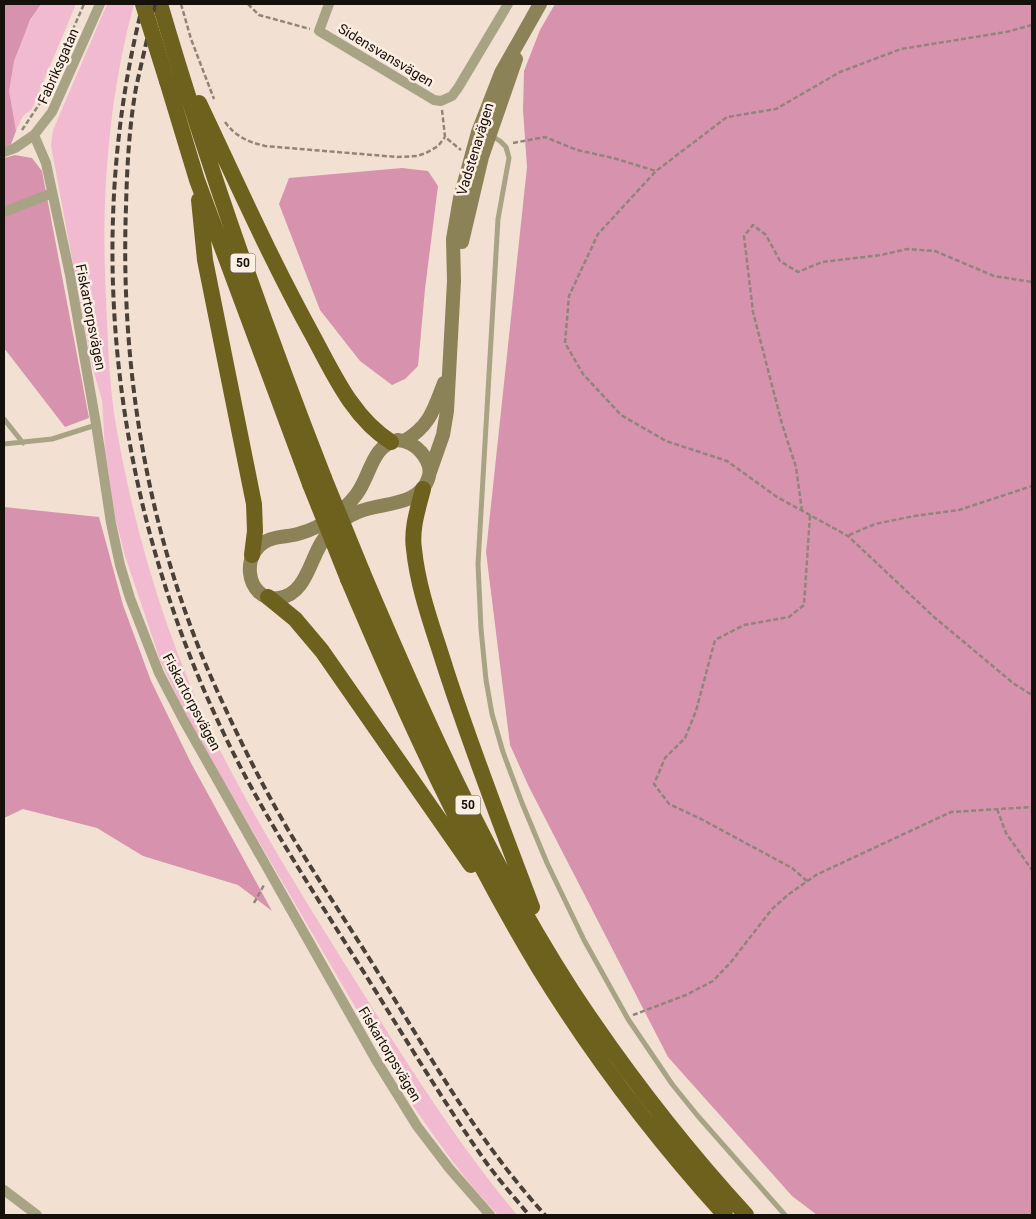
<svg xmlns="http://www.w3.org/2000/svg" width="1036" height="1219" font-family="Roboto,sans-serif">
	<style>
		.green { fill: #f2bad0 }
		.forest { fill: #d792ad }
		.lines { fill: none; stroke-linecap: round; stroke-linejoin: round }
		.path { stroke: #91857b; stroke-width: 2.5; stroke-dasharray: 5 2.5; stroke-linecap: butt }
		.service { stroke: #a9a386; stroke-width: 5 }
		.minor { stroke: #a9a386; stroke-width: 10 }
		.secondary { stroke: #8c8257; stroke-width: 14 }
		.trunk { stroke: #6e611e; stroke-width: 16 }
		.rail { stroke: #494039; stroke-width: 4; stroke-dasharray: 8 4; stroke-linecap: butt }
		.trunk-bridge { stroke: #6e611e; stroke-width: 16 }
		.labels { text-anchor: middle; stroke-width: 5; stroke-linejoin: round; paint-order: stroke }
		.shield { fill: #fdefe3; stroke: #5b534c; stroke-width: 1 }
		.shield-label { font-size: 12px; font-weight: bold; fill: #16100b }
		.street-label { font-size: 14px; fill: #16100b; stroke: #fdefe3 }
	</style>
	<rect width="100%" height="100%" fill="#f2e1d3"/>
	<path class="green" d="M41,4H76L32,109L23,116L16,131C13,118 9,105 9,92C8,67 26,23 41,4Z
		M107,4H134C108,100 101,200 106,299C108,343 109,388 117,431C136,538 168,643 215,740C254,819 302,895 348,969C401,1054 453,1138 517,1215H498C465,1181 438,1142 411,1103L187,718L160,660L125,556L116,521L105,450L102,400L92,366L51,146L53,130Z"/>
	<path class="forest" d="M4,4H41L30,20L14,61L9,91L16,131L11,144L4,147Z
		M555,4H1032V1215H817L792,1196L668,1057L529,787L510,745L486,552L527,167L523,110L524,71L540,30Z
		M15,155L32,158L42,171L89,418L65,427L4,348V158Z
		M402,168L428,171L438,186L425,289L418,366L405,379L392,385L360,361L320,310L279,204L289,178Z
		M4,507L99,517L123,605L151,681L191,763L272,911L238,885L143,856L97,828L23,809L4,818Z"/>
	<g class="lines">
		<path class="path" d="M181,4L191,39L214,99
			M248,4L259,15L310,29
			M1032,25L1006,32L901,49L840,72L776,109L727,117L656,171L598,234L569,296L565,343L583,374L621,415L666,441L727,461L777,497L848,536L934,617L1013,683L1032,695
			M442,110L445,137L461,150
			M225,122C235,136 248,142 265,146L397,157L417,156L426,153L438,146L445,137
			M22,130L42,100L84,4
			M513,143L545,137L577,150L613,158L656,171
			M802,511L796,467L782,424L753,312L744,236L753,225L766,235L780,261L798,272L822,262L881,255L907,249L935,251L994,276L1032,282
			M849,535L875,524L914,516L959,510L1032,486
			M997,809L1006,833L1032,870
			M807,881L792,868L701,819L669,804L654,784L665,758L685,738L696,711L715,640L744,625L789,617L804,605L810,515
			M254,903L264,885
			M633,1015L686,995L713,981L731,962L772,909L789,894L816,875L951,812L1032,807"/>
		<path class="service" d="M492,136L500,141L506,147L509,158L498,219L478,564L481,629L486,680L492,714L503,752L522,803L547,863L584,940L628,1019L672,1084L697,1115L785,1215
			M4,419L23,443
			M4,444L52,439L96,425"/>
		<path class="minor" d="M329,4L319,31L434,100L441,101L452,96L458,88L508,4
			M34,135L46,163L70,275L96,424L111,523L120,565L130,598L159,673L183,719L376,1060L417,1126L449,1168L490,1215
			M4,152L15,148L34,135L52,112L100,4
			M4,212L52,193
			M4,1190L37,1215"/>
		<path class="secondary" d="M462,242L482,157L516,59
			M398,440C407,441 416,446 421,452C427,459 431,468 429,476C421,507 381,502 358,512C348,516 335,525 328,534C310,552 309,594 279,598C245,603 237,546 275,538C284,536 293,536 301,533C322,527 343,512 356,495C371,476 371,445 398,440Z
			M404,441C430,426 434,409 444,383
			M430,472L443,435L447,411L454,281L453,239L460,198L478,132L501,73L540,4"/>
		<path class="trunk" d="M160,4C207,164 263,322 324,478
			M167,81L197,180L310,484
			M199,103C236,181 271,260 313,336C334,375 353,418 391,442
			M199,200L205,260L254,504L255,531L252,555
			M423,489C418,509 411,529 414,549C418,590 434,631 446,670C472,750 502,828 532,907
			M362,571C423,715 487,859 572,991C624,1070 682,1145 746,1215
			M348,579C405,713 464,844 539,968C593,1056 656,1139 725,1215
			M268,597L295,619L322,651L471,865"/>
		<path class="rail" d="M143,4C81,246 116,510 224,734C262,814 311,888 358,963C399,1028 439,1095 483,1158C497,1178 514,1197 529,1215
			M155,4C149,32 142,60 136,88C129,127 127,168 126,207C120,370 148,537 215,686C237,735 261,783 287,828C313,872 342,915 369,958C424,1046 475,1138 545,1215"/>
		<path class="trunk-bridge" d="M143,4L167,81
			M324,478L362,571
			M310,484L348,579"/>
	</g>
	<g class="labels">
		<g class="shield">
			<rect x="230.5" y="253.5" width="25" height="19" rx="4"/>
			<rect x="455.5" y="795.5" width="25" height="19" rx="4"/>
		</g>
		<g class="shield-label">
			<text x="243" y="267">50</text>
			<text x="468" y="809">50</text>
		</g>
		<g class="street-label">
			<text transform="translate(386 55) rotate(31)" y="5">Sidensvansvägen</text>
			<text transform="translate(58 66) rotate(-66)" y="5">Fabriksgatan</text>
			<text transform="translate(475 149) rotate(-73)" y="5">Vadstenavägen</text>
			<text transform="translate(91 317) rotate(79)" y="5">Fiskartorpsvägen</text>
			<text transform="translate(192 702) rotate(62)" y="5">Fiskartorpsvägen</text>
			<text transform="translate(390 1054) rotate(59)" y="5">Fiskartorpsvägen</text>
		</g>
	</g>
	<rect width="1036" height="1219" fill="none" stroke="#16100b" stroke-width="10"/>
</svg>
